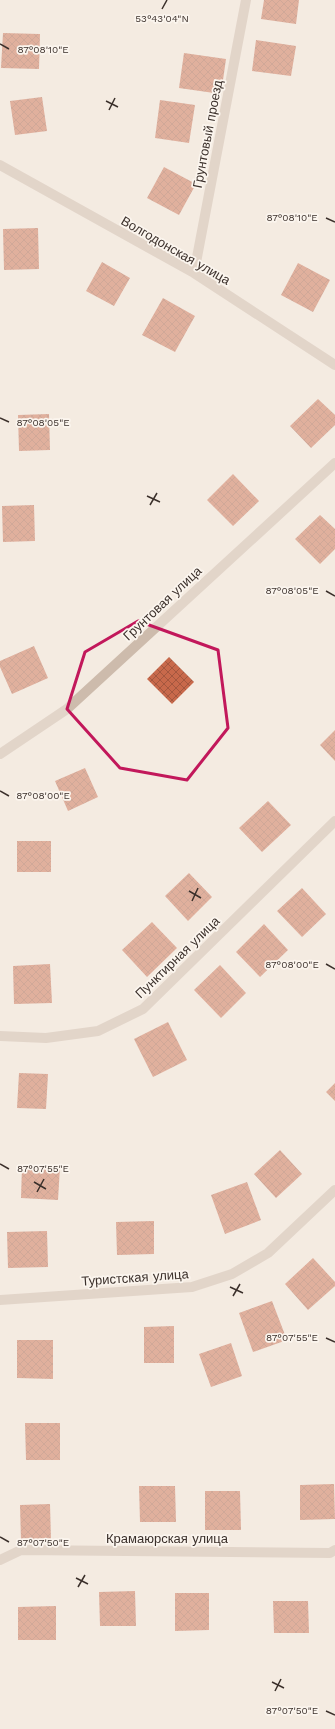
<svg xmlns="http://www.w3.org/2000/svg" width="335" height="1729" font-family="'Work Sans',sans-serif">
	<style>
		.building { fill: url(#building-cross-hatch) }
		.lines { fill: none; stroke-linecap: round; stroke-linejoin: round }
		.minor { stroke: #cdbbac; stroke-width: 10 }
		.marked { fill: none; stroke: #c2185b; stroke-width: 3; stroke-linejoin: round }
		.ticks { fill: none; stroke: #3b302b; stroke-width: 1.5 }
		.labels { text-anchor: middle; stroke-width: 3.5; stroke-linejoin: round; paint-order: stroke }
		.street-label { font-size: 13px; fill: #3b302b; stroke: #fbf5ee }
		.ticks-label { font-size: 10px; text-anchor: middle; fill: #3b302b; stroke: #fbf5ee; stroke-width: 3.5; stroke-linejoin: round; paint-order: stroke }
	</style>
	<defs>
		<pattern id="building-cross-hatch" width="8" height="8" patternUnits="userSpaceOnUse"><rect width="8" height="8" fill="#c8694b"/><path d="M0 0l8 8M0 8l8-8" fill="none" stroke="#a4573f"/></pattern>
	</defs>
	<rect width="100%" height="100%" fill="#f4ebe1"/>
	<path class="building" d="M264,0H299L296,24L261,19Z
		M3,33L40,34L39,69L1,68Z
		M256,40L296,46L291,76L252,71Z
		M184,53L226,59L221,94L179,88Z
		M42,97L47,131L15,135L10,101Z
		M160,100L195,105L189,143L155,138Z
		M164,167L196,184L179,215L147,198Z
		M38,228L39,269L4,270L3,229Z
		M102,262L130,278L114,306L86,291Z
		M298,263L330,280L313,312L281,295Z
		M163,298L195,316L175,352L142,335Z
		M318,399L335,415V425L311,448L290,426Z
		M49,414L50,450L19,451L18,415Z
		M233,474L259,501L233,526L207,500Z
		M34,505L35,541L3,542L2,506Z
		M320,515L335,529V549L320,564L295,539Z
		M34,646L48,678L12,694L0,667V661Z
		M169,657L194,682L172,704L147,679Z
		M335,730V761L320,745Z
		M85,768L98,797L68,811L55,781Z
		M268,801L291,825L262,852L239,828Z
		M17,841H51V872H17Z
		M189,873L212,897L188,921L165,896Z
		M302,888L326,914L302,937L277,911Z
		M152,922L177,948L147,977L122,950Z
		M264,924L288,950L260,977L236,952Z
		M50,964L52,1003L14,1004L13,966Z
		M220,965L246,993L221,1018L194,990Z
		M168,1022L187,1060L153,1077L134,1039Z
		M19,1073L48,1074L46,1109L17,1108Z
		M335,1083V1101L326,1092Z
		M280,1150L302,1174L276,1198L254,1174Z
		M22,1166L60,1167L58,1200L21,1198Z
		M247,1182L261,1220L225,1234L211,1195Z
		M154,1221V1254L117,1255L116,1222Z
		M47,1231L48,1267L8,1268L7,1232Z
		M313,1258L335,1282V1286L308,1310L285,1284Z
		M272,1301L287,1340L253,1352L239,1313Z
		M174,1326V1363H144V1327Z
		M17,1340H53V1379L17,1378Z
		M231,1343L242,1376L211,1387L199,1354Z
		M25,1423H60V1460H26Z
		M334,1484L335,1519L300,1520V1485Z
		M139,1486H175L176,1522H140Z
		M205,1491H240L241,1530H205Z
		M50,1504L51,1540L21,1541L20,1505Z
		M135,1591L136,1626H100L99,1592Z
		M175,1593H209V1630L175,1631Z
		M273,1601H308L309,1633H274Z
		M56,1606V1640H18V1607Z"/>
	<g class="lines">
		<path class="minor" d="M0,165L194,273L335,365
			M194,273L246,0
			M0,754L67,709L335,463
			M0,1036L46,1038L98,1031L143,1009L335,821
			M0,1300L192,1287L232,1274L268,1253L335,1190
			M0,1560L21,1550L330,1553L335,1550"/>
	</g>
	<path d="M0 0H335V1729H0ZM138,621L218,650L228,728L187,780L120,768L67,709L85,652Z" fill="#f4ebe1" fill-opacity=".55" fill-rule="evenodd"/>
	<path class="marked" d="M138,621L218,650L228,728L187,780L120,768L67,709L85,652Z"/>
	<path class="ticks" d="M162,9L167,0M0,44L9,49M106,101L118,107M109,110L115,98M326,218L335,222M0,418L9,422M147,496L160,502M150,505L157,493M326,591L335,596M0,791L9,796M189,891L201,898M192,901L198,888M326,964L335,969M0,1164L9,1169M34,1182L46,1189M37,1192L44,1179M230,1287L243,1293M233,1296L240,1284M326,1338L335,1342M0,1537L9,1542M76,1578L88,1584M78,1587L85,1575M272,1682L284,1688M275,1691L281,1679M326,1711L335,1715"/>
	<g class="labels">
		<g class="street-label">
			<text transform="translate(207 134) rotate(-79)" y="5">Грунтовый проезд</text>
			<text transform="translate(176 250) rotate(30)" y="5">Волгодонская улица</text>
			<text transform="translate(162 603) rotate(-43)" y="5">Грунтовая улица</text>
			<text transform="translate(177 957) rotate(-44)" y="5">Пунктирная улица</text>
			<text transform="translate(135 1277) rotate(-4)" y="5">Туристская улица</text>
			<text x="167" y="1543">Крамаюрская улица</text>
		</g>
	</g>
	<g class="ticks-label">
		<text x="162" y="22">53°43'04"N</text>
		<text x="43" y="53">87°08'10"E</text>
		<text x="292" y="221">87°08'10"E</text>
		<text x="43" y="426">87°08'05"E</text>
		<text x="292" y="594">87°08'05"E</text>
		<text x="43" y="799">87°08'00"E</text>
		<text x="292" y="968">87°08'00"E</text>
		<text x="43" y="1172">87°07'55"E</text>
		<text x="292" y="1341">87°07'55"E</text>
		<text x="43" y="1546">87°07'50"E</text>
		<text x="292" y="1714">87°07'50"E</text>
	</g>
</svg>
